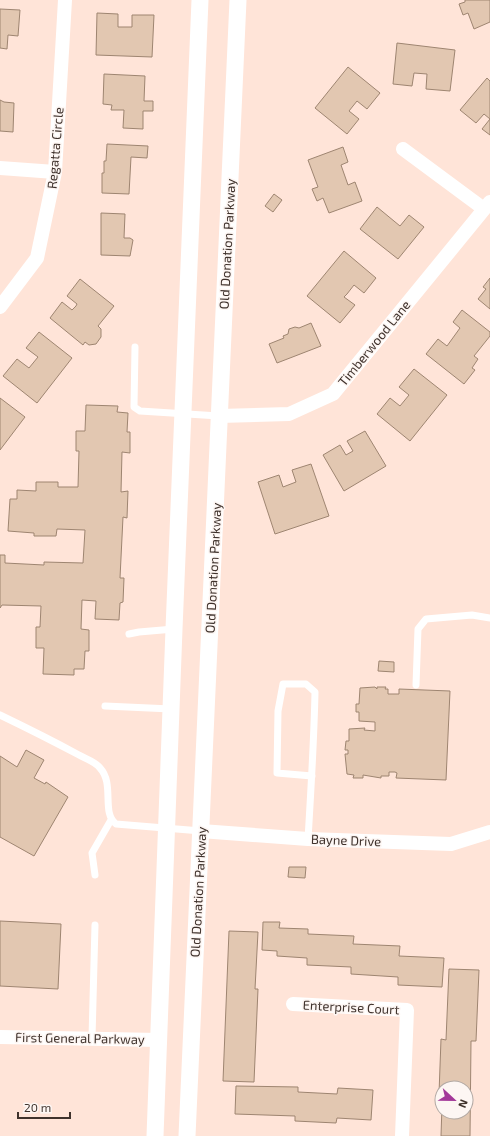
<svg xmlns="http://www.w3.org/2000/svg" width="490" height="1136" font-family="'Exo 2',sans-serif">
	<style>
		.building { fill: #e2c7b1; stroke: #9e8571 }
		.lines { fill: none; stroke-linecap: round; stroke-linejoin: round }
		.service { stroke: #fff; stroke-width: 7 }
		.minor { stroke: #fff; stroke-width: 14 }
		.tertiary { stroke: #fff; stroke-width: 17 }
		.labels { text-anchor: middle; stroke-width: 3; stroke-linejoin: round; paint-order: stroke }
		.street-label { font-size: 13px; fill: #3f322c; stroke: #fdf6f3 }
	</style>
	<rect width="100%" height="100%" fill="#ffe4d8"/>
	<path class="building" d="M465,0H490V22L474,29L468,13L463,15L459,4L465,2Z
		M0,9L20,10L18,36L8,35L7,49L0,48Z
		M97,13L118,14V27H132V15H154L152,57L96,55Z
		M397,43L455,50L450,91L426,89L427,74L414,73L412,86L393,84Z
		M348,67L380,93L367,109L357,101L349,111L359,119L347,134L315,108Z
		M104,74L145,76L144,101H153V111H143V129L123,128L124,110H111L112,105L103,104Z
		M487,78L490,81V119L484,114L476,123L460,110Z
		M0,100L4,102L14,103L13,132L0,131Z
		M490,119V135L482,129Z
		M107,144L148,146L147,158L131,157L129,194L102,193V173H104V161H106Z
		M343,147L348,162L341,165L348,185L355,182L362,201L329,213L323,198L317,201L312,189L318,187L308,160Z
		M274,194L282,200L273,212L265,206Z
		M377,207L400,226L409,215L424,227L398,259L360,229Z
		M101,213L125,214L124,238H130L133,240L130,256L101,255Z
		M344,251L376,278L364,293L354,285L347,294L344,297L355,305L340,323L307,296Z
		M490,278V309L478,299L486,289L483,287Z
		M80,279L114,306L98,326L101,329V337L96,344L89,345L85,342L83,345L50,318L62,302L72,310L76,306L77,304L67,296Z
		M462,310L490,332V336L474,356L478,359L472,368L475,370L464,384L426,354L438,339L447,346L460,328L453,322Z
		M311,323L321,346L277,363L269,344L284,338L283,336L288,334L289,329L295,327L299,328Z
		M39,332L72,358L37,403L3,376L17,359L29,368L38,357L26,348Z
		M414,369L447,395L410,441L377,414L390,398L400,406L409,395L399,387Z
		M0,398L25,417L0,450Z
		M86,405L118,406L117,412L128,413L127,432H130V453L122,452L121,492L128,491L127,518L123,517L120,578H124L123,602L120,603L119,620L95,619L96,601L82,600L81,629L89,630V651H85L84,669H74V675L43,674L44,648H36V627H40L41,606L2,605L0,608V555H5V563L44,565V562L83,563L85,530L57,529L56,536H34V533L8,531L10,499H17V490L36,491V482H58V487H78L79,451H76V431H85Z
		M365,431L386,466L344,491L323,455L340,445L346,455L353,451L347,441Z
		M311,464L329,516L275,534L258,482L279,475L283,487L296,482L292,470Z
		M379,661L394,662V672L378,671Z
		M375,687L377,689V687H386L385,689H388V694H399V689L450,691L446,780L396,778L397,773L395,772H389V776H381V778L363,775V778H353L354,775L347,774L345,754H348V750H345L346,741H349V729L365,728L364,730L375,731V722L359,721V712H356V704H359L360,688Z
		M26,750L44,760L34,778L45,784L46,782L68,797L34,856L0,837V756L17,767Z
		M289,867H306L305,878L288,877Z
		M0,921L61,924L58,989L0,986Z
		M263,922H280L279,928L308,929V934L354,936L353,944L400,946L399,956L444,958L442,987L398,985V977L351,974V967L307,965V958L277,956V951L262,950Z
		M229,931L258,932L255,989H258L254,1082L223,1081Z
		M449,969L479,970L476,1041H471L470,1136H441L442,1105V1112H466V1088H442V1094H439L441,1039L446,1040Z
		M236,1086L298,1087V1092L337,1094L338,1088L373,1090L371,1120L337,1118L336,1123L295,1121V1116L235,1114Z"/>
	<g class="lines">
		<path class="service" d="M135,347L134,407L140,411L219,416
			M129,634L139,632L174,629
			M416,685L418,629L426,619L472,615L490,618
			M105,706L171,709
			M0,715C27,728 53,741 79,755C86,759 96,762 100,768C115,784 101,813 116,824L201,831
			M308,839C311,790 314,741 315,692L306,684H283L278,711L277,773L312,776
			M95,875L92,853L111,820
			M92,1038L95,925"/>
		<path class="minor" d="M403,149L484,209
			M0,168L55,172
			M0,307L37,258L55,172L65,0
			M219,416L289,414L333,394L490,202
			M201,831L308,839L451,844L490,832
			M293,1004L407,1010L402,1136
			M0,1037L159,1040"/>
		<path class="tertiary" d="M155,1136L174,629L200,0
			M187,1136L238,0"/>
	</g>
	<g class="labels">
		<g class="street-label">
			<text transform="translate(55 148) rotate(-85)" y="5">Regatta Circle</text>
			<text transform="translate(227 244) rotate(-87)" y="5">Old Donation Parkway</text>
			<text transform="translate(374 343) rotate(-51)" y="5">Timberwood Lane</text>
			<text transform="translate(213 568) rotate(-87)" y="5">Old Donation Parkway</text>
			<text transform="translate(346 840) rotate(2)" y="5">Bayne Drive</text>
			<text transform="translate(198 892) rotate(-87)" y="5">Old Donation Parkway</text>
			<text transform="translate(351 1007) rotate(3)" y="5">Enterprise Court</text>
			<text transform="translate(80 1038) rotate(1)" y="5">First General Parkway</text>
		</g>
	</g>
	<g transform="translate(454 1100) rotate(112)"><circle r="19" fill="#fdf6f3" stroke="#b1a8a3"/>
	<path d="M0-3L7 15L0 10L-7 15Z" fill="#a33899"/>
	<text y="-6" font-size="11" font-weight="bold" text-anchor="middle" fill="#3f322c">N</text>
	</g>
	<path d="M18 1112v6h52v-6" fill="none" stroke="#3f322c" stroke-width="2"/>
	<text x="24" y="1112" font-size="12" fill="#3f322c" stroke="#fdf6f3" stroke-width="3" paint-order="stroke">20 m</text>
</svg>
